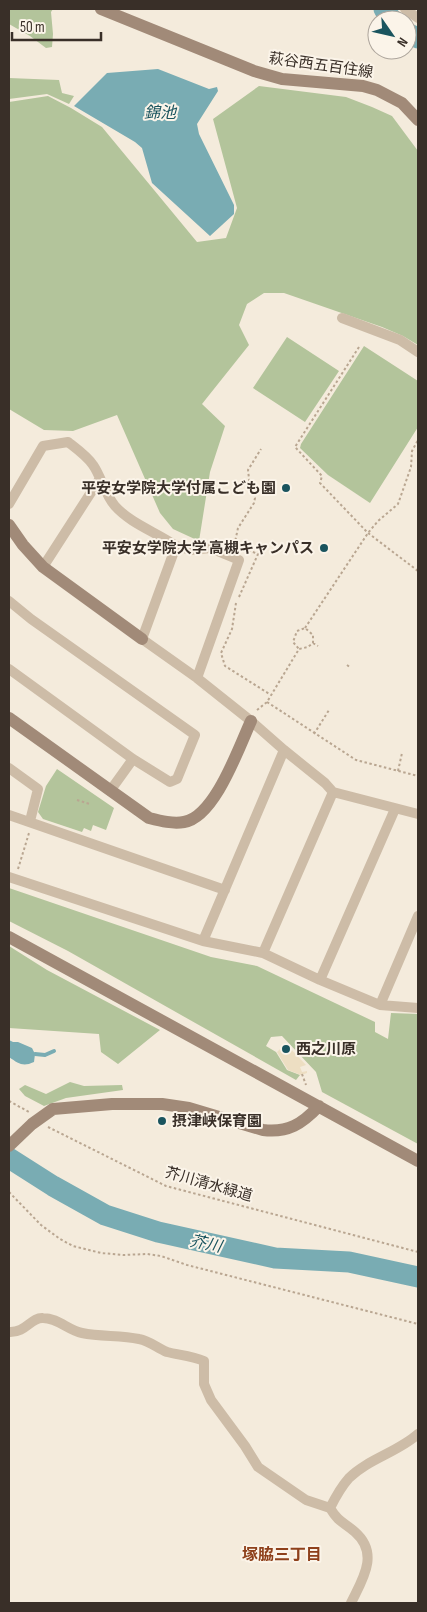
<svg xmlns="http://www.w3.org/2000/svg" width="427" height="1612" font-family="'Sofia Sans Condensed','Noto Sans JP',sans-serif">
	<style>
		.green { fill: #b3c49b }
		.plaza { fill: #eddec2 }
		.water { fill: #79acb3 }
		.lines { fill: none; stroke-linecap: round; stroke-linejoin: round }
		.stream { stroke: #79acb3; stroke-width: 4 }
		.river { stroke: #79acb3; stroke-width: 21 }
		.path { stroke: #b9a691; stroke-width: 2; stroke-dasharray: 2.5 2.5; stroke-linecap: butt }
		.street { stroke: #cdbca7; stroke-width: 10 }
		.secondary { stroke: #a18a78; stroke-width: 12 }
		.poi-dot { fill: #1a545e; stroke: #fbf4e9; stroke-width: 2 }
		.labels { text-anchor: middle; stroke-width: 4; stroke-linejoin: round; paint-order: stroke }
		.street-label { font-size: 15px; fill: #392f28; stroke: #fbf4e9 }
		.poi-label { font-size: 15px; font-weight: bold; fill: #392f28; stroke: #fbf4e9; text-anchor: end }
		.water-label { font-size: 16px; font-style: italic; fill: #1a545e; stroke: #fbf4e9 }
		.neighbourhood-label { font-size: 16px; font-weight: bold; fill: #8e401b; stroke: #fbf4e9 }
	</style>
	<rect width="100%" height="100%" fill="#f4ebdc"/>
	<path class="green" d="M9,9H53L51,12L53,34L52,47L46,48L30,36L9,24Z
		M9,78L59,80L62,93L74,96L69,104L47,94L9,99Z
		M259,86L346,97L372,107L392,116L418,151V345L403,336L382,327L284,293H264L247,304L239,325L249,345L202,404L225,426L210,472L199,541L173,529L160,513L117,415L73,431L44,430L9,409V102L48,96L71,108L102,127L197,242L226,238L237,208L213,119Z
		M287,337L339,371L305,422L253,388Z
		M364,346L418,381V427L370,503L328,475L300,448L301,444Z
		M57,769L114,808L106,830L93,825L91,831L84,828L82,832L43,819L38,812L46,786Z
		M9,888L211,957L257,966L375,1022V1032L388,1039L391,1013L418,1014V1144L322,1092L316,1072L282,1036L271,1037L266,1046L276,1052L287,1070L300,1075L296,1080L68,951L9,921Z
		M9,946L47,970L160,1030L118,1064L101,1052L99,1034L9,1028Z
		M70,1082L84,1086L122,1085L123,1090L66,1098L44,1106L25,1096L19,1089L25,1085L46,1094Z"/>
	<path class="plaza" d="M287,1045L306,1065L300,1067L302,1072L307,1071V1073L301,1075L288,1070L277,1052L283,1046L284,1051L288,1050Z"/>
	<path class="water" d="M158,69L209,89L217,87L218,91L197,124L199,134L234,205V214L210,236L152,183L142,148L135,142L74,106L107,73Z
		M9,1040L13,1042H18L32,1048L35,1054L34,1062C23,1067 19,1064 9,1057Z"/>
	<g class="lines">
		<path class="stream" d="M35,1054L45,1055L54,1051"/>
		<path class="river" d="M384,9L392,20
			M407,33L418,38
			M9,1158L53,1186L105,1215L158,1232L275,1258L349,1262L418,1277"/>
		<path class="path" d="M359,347L295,447L322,476L320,483L368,533L418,571
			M239,597L258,554L245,549L235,542L238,528L254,503L255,498L250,487L248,470L261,449
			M236,603L232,629L221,653L225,666L271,695
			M305,628L368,533L378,521L398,504L411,467L412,451L418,440
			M313,643L318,646
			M347,665L351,668
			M267,702L356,760L418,776
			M257,710L267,702L299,649L308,647L313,643V635L305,628L297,631L293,642L299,649
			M314,734L329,710
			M398,771L402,753
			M77,800L90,804
			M18,869L29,833
			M302,1074L306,1085
			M9,1101L29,1112
			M48,1127L166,1186L418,1252
			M9,1192L41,1225L60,1239L73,1246L101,1253L124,1255L147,1254L161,1256L187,1265L418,1324"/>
		<path class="street" d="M405,9L418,18
			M342,318L400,340L418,352
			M9,504L43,446L68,442C77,449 87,456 93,465C101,476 105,495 115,506C131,524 156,532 176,546L142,639L197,678L251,721L284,750L325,783L333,792L418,814
			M176,546L191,550L210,548L239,560L197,678
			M43,567L99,480
			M9,601L31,619L195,735L177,779L170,782L133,759L9,669
			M9,768L38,789L30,821
			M110,791L133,759
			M9,815L225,890
			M9,877L203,941L263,953L320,980L380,1005L418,1008
			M203,941L284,750
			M263,953L333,792
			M320,980L395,809
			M380,1005L418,916
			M9,1332C26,1333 31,1317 43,1318C58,1318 68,1330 82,1333C101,1337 120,1335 139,1339C150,1341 157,1348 167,1352C179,1355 192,1356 204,1361V1384L211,1400L245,1446L258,1467L306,1500L330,1508
			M351,1603C362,1580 380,1554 355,1532C344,1522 339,1523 330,1508C335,1498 341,1487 349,1478C368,1459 398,1452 418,1434"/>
		<path class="secondary" d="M101,9L254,71L282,79L363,86L377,90L402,103L418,120
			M9,525L23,545L43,567L142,639
			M9,718L149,818C161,821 173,824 184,822C215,817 239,747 251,721
			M9,937L418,1161
			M9,1146L32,1124L53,1109L112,1104H162L189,1108L263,1130C288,1133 302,1124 319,1106"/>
	</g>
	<g class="poi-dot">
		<circle cx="286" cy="488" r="5"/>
		<circle cx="324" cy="548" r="5"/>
		<circle cx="286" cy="1049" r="5"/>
		<circle cx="162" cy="1121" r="5"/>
	</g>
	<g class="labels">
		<g class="street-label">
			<text transform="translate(321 65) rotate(8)" y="5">萩谷西五百住線</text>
			<text transform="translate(209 1184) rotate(16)" y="5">芥川清水緑道</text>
		</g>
		<g class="poi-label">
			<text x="276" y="493">平安女学院大学付属こども園</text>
			<text x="314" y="553">平安女学院大学 高槻キャンパス</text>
			<text x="296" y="1054" text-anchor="start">西之川原</text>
			<text x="172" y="1126" text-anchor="start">摂津峡保育園</text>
		</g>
		<g class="water-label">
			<text x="160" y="118">錦池</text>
			<text transform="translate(206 1243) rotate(12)" y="6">芥川</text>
		</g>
		<g class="neighbourhood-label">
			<text x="282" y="1560">塚脇三丁目</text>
		</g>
	</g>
	<rect width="427" height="1612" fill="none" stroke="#392f28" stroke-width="20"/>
	<g transform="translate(392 35) rotate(124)"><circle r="24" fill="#fbf4e9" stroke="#ada59c"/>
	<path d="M0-4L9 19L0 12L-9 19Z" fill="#1a545e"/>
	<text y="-8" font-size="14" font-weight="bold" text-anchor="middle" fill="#392f28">N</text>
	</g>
	<path d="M12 32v8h89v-8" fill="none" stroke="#392f28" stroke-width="2.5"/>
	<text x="20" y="32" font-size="15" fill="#392f28" stroke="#fbf4e9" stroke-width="4" paint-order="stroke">50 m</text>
</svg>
